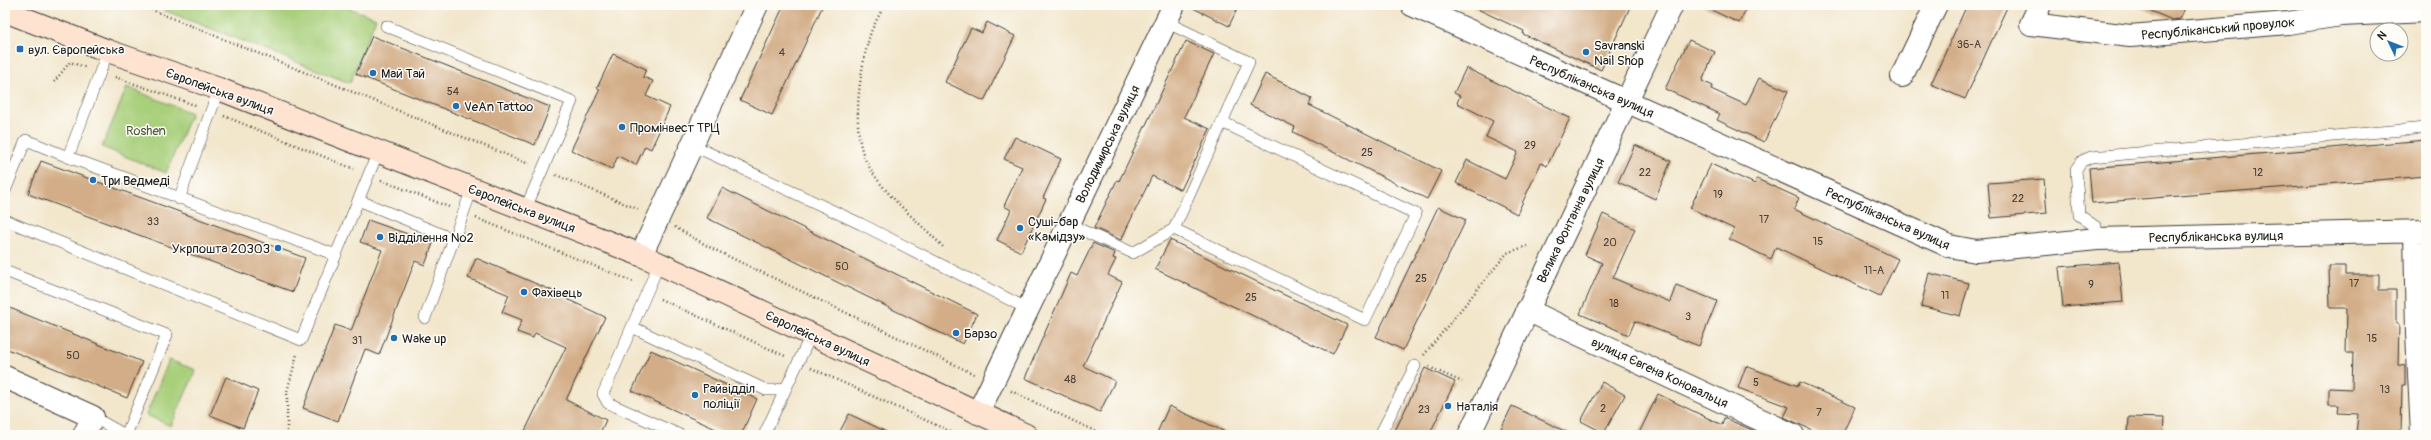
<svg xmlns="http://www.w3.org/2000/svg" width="2431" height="440" font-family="Pangolin,sans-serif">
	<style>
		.green { fill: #a8cf7a; stroke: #62764b }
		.building { fill: #d3ad87 }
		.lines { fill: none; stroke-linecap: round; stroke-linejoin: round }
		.lane-casing { stroke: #3c3a36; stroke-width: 12 }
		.street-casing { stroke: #3c3a36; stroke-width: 24 }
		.secondary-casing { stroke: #3c3a36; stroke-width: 24 }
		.path { stroke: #3c3a36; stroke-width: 2.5; stroke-dasharray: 1 3; stroke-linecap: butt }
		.lane { stroke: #fff; stroke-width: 11 }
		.street { stroke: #fff; stroke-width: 22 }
		.secondary { stroke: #fee3d1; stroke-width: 22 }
		.poi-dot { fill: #1f6fb2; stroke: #fdfcf7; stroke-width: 1.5 }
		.labels { text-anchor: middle; stroke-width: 3; stroke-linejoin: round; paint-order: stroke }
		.number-label { font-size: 11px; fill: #4a4037 }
		.street-label { font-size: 13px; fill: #1c1c1c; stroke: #fdfcf7 }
		.poi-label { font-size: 13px; fill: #1c1c1c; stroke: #fdfcf7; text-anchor: start }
		.park-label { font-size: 13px; fill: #4d5b3d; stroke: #fdfcf7 }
	</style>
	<rect width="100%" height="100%" fill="#fdfcf7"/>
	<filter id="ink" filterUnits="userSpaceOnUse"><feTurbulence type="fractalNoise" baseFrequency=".025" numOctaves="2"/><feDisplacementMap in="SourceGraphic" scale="8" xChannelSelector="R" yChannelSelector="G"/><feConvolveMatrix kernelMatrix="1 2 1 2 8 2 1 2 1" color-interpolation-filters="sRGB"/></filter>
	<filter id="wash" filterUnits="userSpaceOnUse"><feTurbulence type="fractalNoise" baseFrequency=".012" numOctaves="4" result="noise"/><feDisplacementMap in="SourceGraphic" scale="16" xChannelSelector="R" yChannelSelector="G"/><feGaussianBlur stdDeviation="0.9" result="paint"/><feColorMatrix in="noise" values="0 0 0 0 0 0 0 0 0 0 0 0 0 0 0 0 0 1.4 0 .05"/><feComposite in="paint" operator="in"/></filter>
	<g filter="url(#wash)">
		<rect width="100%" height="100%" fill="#f2e6cb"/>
		<path class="green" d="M165,5H340L376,18L350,83L163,10Z
			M127,87L191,113L166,173L102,147Z
			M169,360L196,370L171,426L146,415Z"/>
		<g id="blocks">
			<path class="building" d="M784,5H823L772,115L740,100Z
				M1187,5H1239L1229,26Z
				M1469,5H1631L1601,70L1523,34L1524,31Z
				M1701,5H1748L1739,23Z
				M1967,5H2008L1965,99L1931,84Z
				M2137,5H2186L2180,19L2172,20Z
				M987,22L1015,36L984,101L945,82L971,28L982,33Z
				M372,36L550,107L535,145L356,74Z
				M1689,40L1715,52L1702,81L1713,86L1711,89L1746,105L1759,78L1788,91L1764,142L1717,120L1720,114L1665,89Z
				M1186,41L1214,54L1184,117L1210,129L1181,190L1152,176L1121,240L1094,228L1117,180L1119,181Z
				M613,54L646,69L643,77L653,81L646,96L670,107L651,149L645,146L636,165L618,156L612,169L571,150L600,89L597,88Z
				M1466,68L1570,118L1547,166L1541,163L1517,214L1456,183L1467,160L1505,179L1518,152L1486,137L1493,121L1457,103L1460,96L1454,93Z
				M1265,74L1312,98L1309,105L1441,171L1427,199L1293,132L1295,127L1250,105Z
				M1015,137L1061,159L1043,198L1046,199L1021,252L997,240L1011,210L1004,206L1022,167L1004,159Z
				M2426,140V176L2092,203L2089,168Z
				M1635,145L1671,161L1655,199L1618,182Z
				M41,161L305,258L293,292L28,194Z
				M1711,164L1755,184L1757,179L1799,198L1794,209L1898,259L1880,296L1776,247L1771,259L1729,239L1734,229L1690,208Z
				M2044,179L2047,213L1991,218L1988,183Z
				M722,188L977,314L963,344L707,218Z
				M1438,207L1466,220L1403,350L1376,337Z
				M1603,214L1635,229L1613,278L1670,302L1676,285L1717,301L1699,346L1635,321L1629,335L1580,314L1602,263L1585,255Z
				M368,220L433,243L425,265L415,261L379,355L365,349L338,421L303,408L335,325L351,331L382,250L360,242Z
				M1170,240L1347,325L1333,354L1155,269Z
				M1093,243L1115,253L1113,258L1116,259L1108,275L1122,282L1083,366L1115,381L1100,412L1025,378L1071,273L1077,276Z
				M476,258L553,291L552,292L605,317L566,400L606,420L599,435H523L566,347L535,333L533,338L517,332L522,320L502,312L509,295L468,278Z
				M2119,262L2123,302L2063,307L2059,267Z
				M2329,266H2345V275H2379V290H2396V324H2399L2398,365L2405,366V385H2402L2401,435H2356L2358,414L2338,413L2339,405H2329V388L2352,389L2353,353H2346L2347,308H2330Z
				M1929,273L1969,283L1960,316L1921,306Z
				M5,306L142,362L127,398L5,348Z
				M651,350L757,399L741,435H729L632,391Z
				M1746,366L1798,386L1800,382L1855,407L1842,435H1823L1799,424L1784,417L1789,407L1738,388Z
				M1425,368L1455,382L1429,435H1393Z
				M226,377L258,391L243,428L210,415Z
				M1602,382L1625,395L1604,433L1581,421Z
				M1658,394L1722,425L1724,418L1764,435H1638Z
				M1169,406L1232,435H1156Z
				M1512,406L1573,435H1498Z
				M849,414L893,435H838Z
				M2129,417L2164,418L2163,435H2128Z"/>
		</g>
	</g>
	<g filter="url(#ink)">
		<use href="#blocks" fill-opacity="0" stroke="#3c3a36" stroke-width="1"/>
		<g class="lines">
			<g class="lane-casing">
				<path id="lane" d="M386,26L572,101L525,210
					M108,51L68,157L336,255
					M692,145L861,224L1028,309
					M5,191L26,140L68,157
					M179,199L219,89
					M358,200L453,239
					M5,220L301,340L378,152
					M1068,224L1133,253L1174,229L1249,62L1166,22
					M1174,229L1365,320L1416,214L1222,122
					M2097,239L2096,227L2079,215L2076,169L2082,161L2091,157L2426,128
					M659,264L603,394L608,403L680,435
					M5,271L167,335L126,435
					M425,318L472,189
					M632,327L766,390H777L787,387
					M93,417L125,435
					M764,435L811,335
					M1380,435L1415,366"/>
			</g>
			<g class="street-casing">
				<path id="street" d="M1412,5L1949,246L1976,251L2097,239L2426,231
					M2040,5L2031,24L2130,36L2288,23L2341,15L2426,11
					M1902,76L1936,5
					M2415,231L2417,334L2422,435
					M641,255L757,5
					M1527,310L1793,435
					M5,377L93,417L84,435
					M978,413L1174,5
					M1469,435L1672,5"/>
			</g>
			<g class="secondary-casing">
				<path id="secondary" d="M5,11L108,51L219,89L641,255L1026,435"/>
			</g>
			<path class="path" d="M140,5L529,164
				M884,5C880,15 873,25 870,35C860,69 850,132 867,163C885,197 919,221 944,248
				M115,77L197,106
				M54,82L70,62L87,68
				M224,116L354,169
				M556,175L640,210
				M381,180L449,207
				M476,218L634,282
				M675,227L711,248L974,374
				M660,299L785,356
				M1424,355L1507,253L1527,246
				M1429,367L1462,382
				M811,368L958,435
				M1011,391L1103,435
				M287,435V392L297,354"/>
			<use href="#lane" class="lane"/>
			<use href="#street" class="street"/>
			<use href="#secondary" class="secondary"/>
		</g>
	</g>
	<g class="poi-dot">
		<rect x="16" y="45" width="8" height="8" rx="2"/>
		<circle cx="1586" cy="52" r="4"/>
		<circle cx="373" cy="73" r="4"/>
		<circle cx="456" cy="106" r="4"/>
		<circle cx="622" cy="127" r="4"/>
		<circle cx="93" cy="180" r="4"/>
		<circle cx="1020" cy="228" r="4"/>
		<circle cx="380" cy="237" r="4"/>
		<circle cx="278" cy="248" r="4"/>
		<circle cx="524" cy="292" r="4"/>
		<circle cx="956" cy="333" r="4"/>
		<circle cx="394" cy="338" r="4"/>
		<circle cx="695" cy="395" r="4"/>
		<circle cx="1448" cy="406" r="4"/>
	</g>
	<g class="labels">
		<g class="number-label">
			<text x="1969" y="48">36-А</text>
			<text x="782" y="56">4</text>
			<text x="453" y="95">54</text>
			<text x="1530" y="149">29</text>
			<text x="1367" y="156">25</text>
			<text x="1645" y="176">22</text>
			<text x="2258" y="176">12</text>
			<text x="1718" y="198">19</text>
			<text x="2018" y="202">22</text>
			<text x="1764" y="223">17</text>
			<text x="153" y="225">33</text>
			<text x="1818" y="245">15</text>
			<text x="1610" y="246">20</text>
			<text x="842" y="270">50</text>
			<text x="1874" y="274">11-А</text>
			<text x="1421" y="282">25</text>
			<text x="2354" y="287">17</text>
			<text x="2091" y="288">9</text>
			<text x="1945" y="299">11</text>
			<text x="1251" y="301">25</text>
			<text x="1614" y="307">18</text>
			<text x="1688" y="320">3</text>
			<text x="2372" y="342">15</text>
			<text x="357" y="344">31</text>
			<text x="73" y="359">50</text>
			<text x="1070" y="383">48</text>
			<text x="1756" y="386">5</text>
			<text x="2385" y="393">13</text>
			<text x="1603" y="412">2</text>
			<text x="1424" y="413">23</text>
			<text x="1819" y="416">7</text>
		</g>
		<g class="street-label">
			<text transform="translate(2218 28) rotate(-5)" y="5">Республіканський провулок</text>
			<text transform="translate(1592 86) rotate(24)" y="5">Республіканська вулиця</text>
			<text transform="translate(220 91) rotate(20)" y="5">Європейська вулиця</text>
			<text transform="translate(1107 144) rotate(-64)" y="5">Володимирська вулиця</text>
			<text transform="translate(522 208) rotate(21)" y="5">Європейська вулиця</text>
			<text transform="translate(1888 218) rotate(24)" y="5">Республіканська вулиця</text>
			<text transform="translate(1570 220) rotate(-64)" y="5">Велика Фонтанна вулиця</text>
			<text transform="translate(2216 236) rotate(-1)" y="5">Республіканська вулиця</text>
			<text transform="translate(818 338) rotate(25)" y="5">Європейська вулиця</text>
			<text transform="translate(1660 372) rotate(25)" y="5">вулиця Євгена Коновальця</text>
		</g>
		<g class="poi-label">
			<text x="1594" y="50">Savranski<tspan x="1594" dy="15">Nail Shop</tspan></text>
			<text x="28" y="54">вул. Європейська</text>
			<text x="381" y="78">Май Тай</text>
			<text x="464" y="111">VeAn Tattoo</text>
			<text x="630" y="132">Промінвест ТРЦ</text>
			<text x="101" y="185">Три Ведмеді</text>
			<text x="1028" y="226">Суші-бар<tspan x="1028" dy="15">«Камідзу»</tspan></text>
			<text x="388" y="242">Відділення №2</text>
			<text x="270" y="253" text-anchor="end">Укрпошта 20303</text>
			<text x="532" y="297">Фахівець</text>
			<text x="964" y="338">Барзо</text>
			<text x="402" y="343">Wake up</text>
			<text x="703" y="393">Райвідділ<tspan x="703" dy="15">поліції</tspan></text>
			<text x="1456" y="411">Наталія</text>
		</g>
		<g class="park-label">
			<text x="146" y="135">Roshen</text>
		</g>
	</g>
	<rect width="2431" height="440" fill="none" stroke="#fdfcf7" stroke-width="20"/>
	<g transform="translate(2389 42) rotate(313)"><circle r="19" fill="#fdfcf7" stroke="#a3a29f"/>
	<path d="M0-3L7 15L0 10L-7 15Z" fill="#1f6fb2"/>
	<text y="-6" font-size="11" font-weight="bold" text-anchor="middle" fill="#1c1c1c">N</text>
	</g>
</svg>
